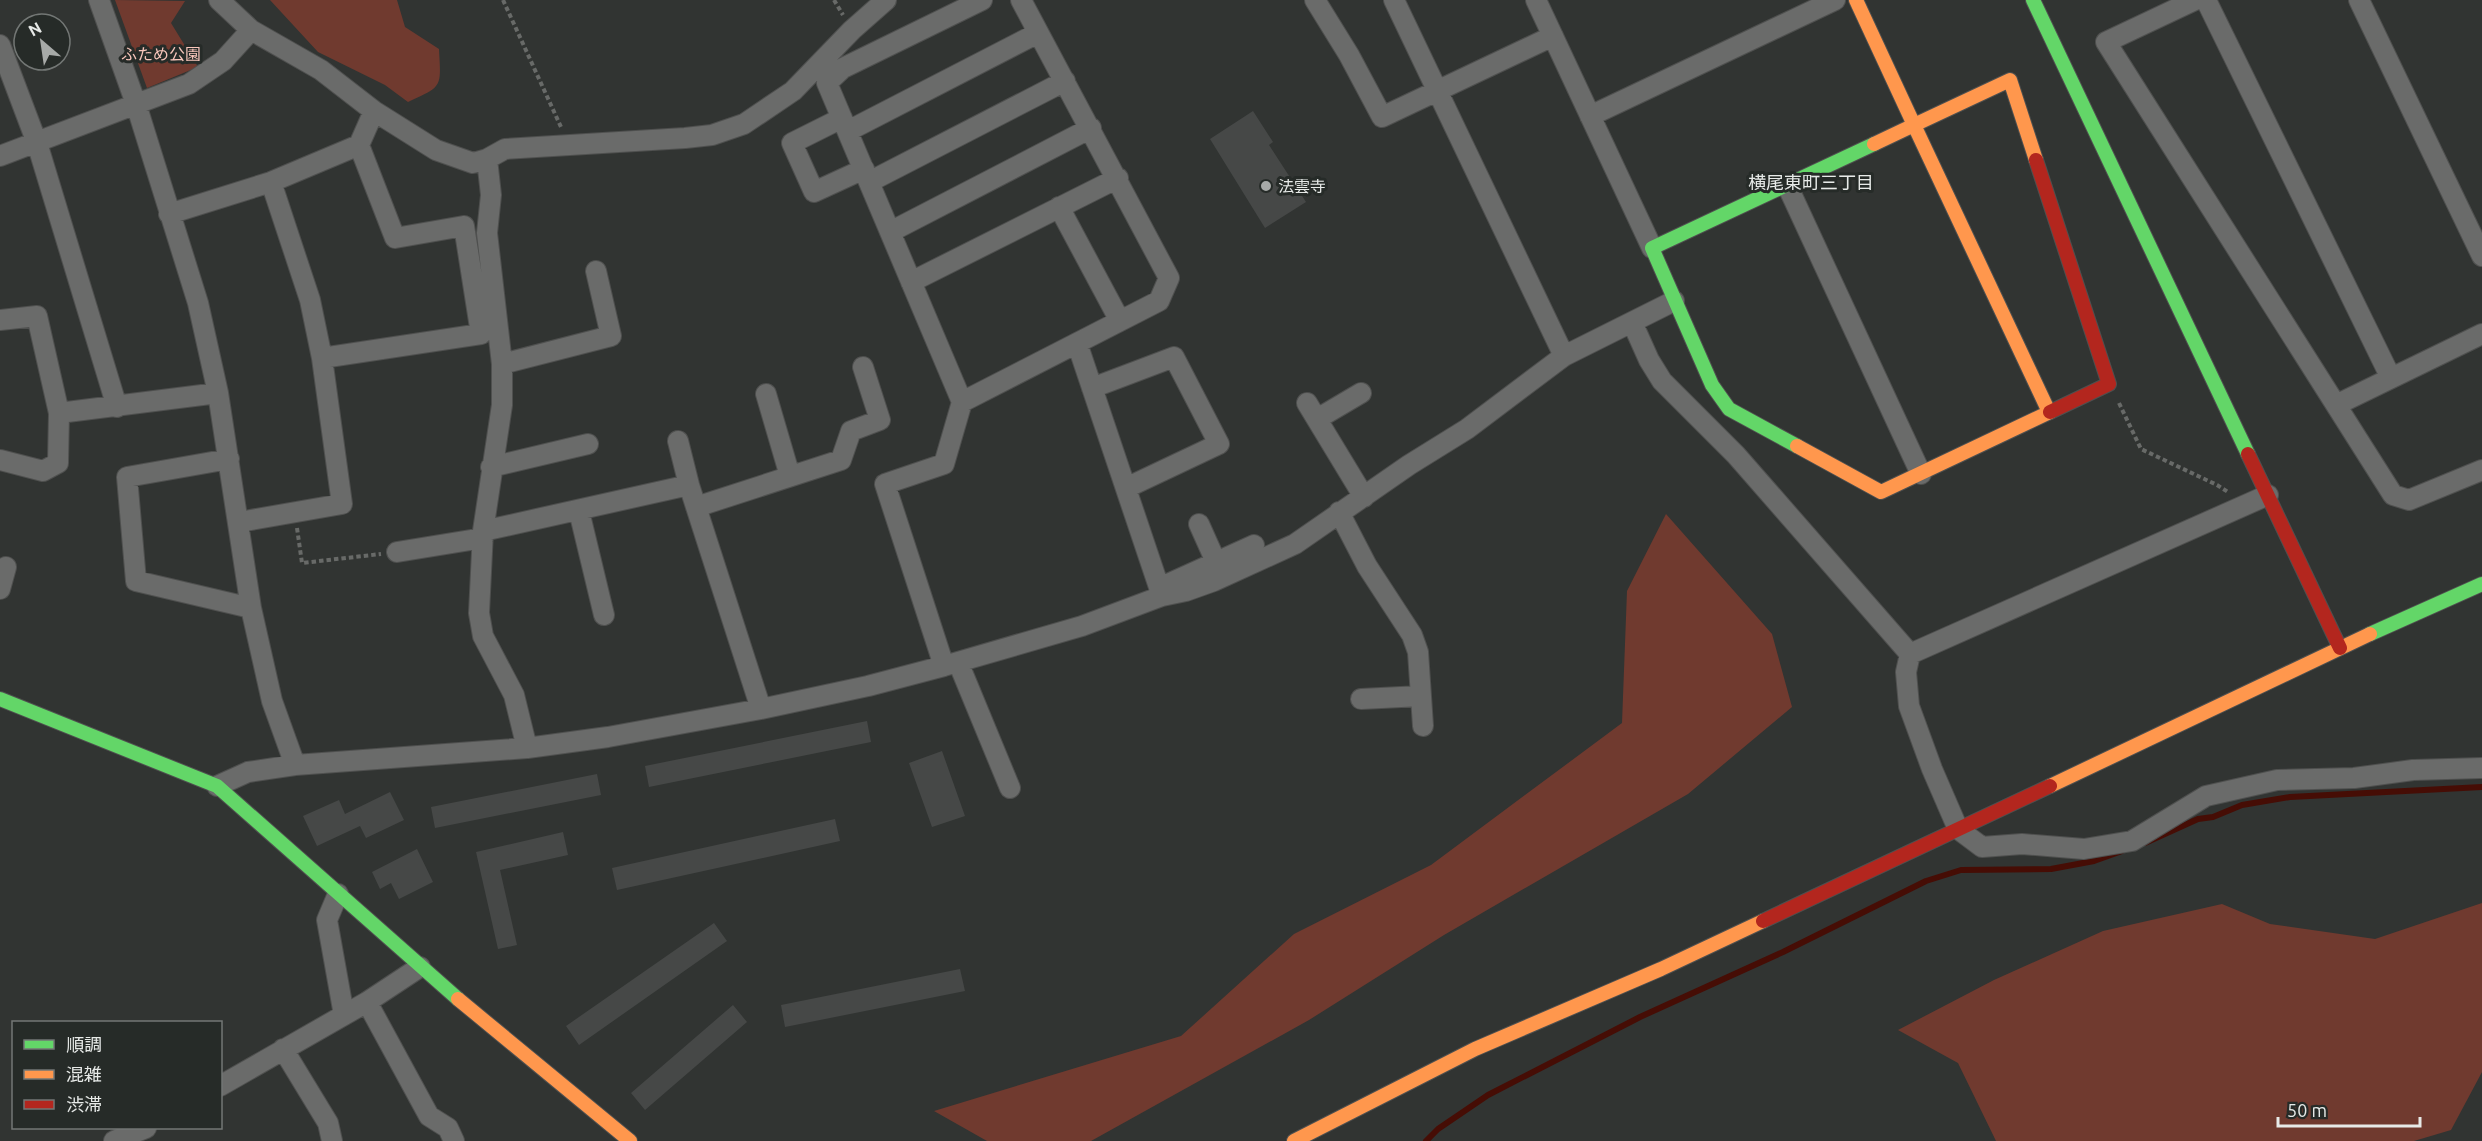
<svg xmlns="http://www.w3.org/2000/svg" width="2482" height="1141" font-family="Ubuntu,'Noto Sans JP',sans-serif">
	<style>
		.green { fill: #703a2f }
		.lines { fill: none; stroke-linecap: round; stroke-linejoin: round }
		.stream { stroke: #460d05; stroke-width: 6 }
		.building { fill: #464847 }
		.street-casing { stroke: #4f504f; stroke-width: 22 }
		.fast-casing { stroke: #4f504f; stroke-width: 16 }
		.slow-casing { stroke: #4f504f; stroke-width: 16 }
		.jam-casing { stroke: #4f504f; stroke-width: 16 }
		.path { stroke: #686a68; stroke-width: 4; stroke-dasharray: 4.5 3; stroke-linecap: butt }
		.street { stroke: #6a6b6a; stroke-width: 20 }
		.fast { stroke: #63d668; stroke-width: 14 }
		.slow { stroke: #ff974d; stroke-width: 14 }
		.jam { stroke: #b3261e; stroke-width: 14 }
		.poi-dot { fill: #a7aaa8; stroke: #262b28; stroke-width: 2 }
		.labels { text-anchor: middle; stroke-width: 6; stroke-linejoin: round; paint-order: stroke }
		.park-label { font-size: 16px; fill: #f8c6bb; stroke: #262b28 }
		.poi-label { font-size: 16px; fill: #e7eae8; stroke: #262b28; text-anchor: start }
		.neighbourhood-label { font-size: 18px; fill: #e7eae8; stroke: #262b28 }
	</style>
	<rect width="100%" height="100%" fill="#313432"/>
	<path class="green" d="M115,0L185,1L171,23L198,67L147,88Z
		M270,0H397L405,27L439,49C441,88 443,86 408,102L385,85L318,52Z
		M1666,514L1772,634L1792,707L1688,794L1444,935L1309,1020L1091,1141H987L934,1111L1181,1036L1294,934L1431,865L1622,723L1627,591Z
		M2482,903V1072L2451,1130L2414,1141H1996L1958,1063L1898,1030L1994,980L2103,931L2222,904L2270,924L2375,939Z"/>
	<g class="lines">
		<path class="stream" d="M2145,843L2198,819L2213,817L2242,805L2290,797L2482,787
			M1426,1141L1438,1129L1488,1095L1640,1017L1783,952L1926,881L1961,870L2051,869L2094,861L2122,851"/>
	</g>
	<path class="building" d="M1253,111L1273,142L1269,145L1306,202L1265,228L1210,139Z
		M867,721L871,742L649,787L645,766Z
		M942,751L965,816L932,827L909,763Z
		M597,774L601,795L435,828L431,807Z
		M390,792L404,820L366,838L360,826L317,846L303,816L339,800L345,814Z
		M835,819L840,841L617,890L612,868Z
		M563,832L568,855L500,870L517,945L498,949L476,852Z
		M417,849L433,882L399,899L391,883L380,889L372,872Z
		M714,923L727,941L579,1045L566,1026Z
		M960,969L965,991L785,1027L781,1005Z
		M733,1005L747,1022L645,1110L631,1093Z"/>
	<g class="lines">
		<g class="street-casing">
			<path id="street" d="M99,0L136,104L198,303L218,393L251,608L272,701L295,765
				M219,0L251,30L321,70L374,111L436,150L473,163L487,159L505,149L685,138L712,135L744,124L793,91L852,30L886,0
				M1315,0L1349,55L1382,117L1553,36
				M1394,0L1564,356
				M1536,0L1652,248
				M2195,0L2106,42L2393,495L2409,500L2482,470
				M2206,0L2391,378
				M2359,0L2482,256
				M0,45L37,143L117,407
				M1590,116L1835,0
				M842,118L792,143L814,192L864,169
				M848,131L1038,33
				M0,156L189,84L223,61L251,30
				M487,159L491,195L487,233L502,364V405L483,531L479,613L483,636L514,695L527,748
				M869,182L1065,81
				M1787,185L1921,474
				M1059,207L1120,321
				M169,214L271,182L359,145L374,111
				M890,232L1091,128
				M911,282L1118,178
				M0,320L37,316L59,413L58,463L43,471L0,460
				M1632,322L1649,360L1662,381L1736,455L1910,654L1906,672L1909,706L1932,769L1958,829L1982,847L2022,844L2084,849L2132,841L2206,796L2277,780L2354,778L2413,770L2482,768
				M1077,343L1162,596
				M322,358L481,334L464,226L395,238L359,145
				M502,364L611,336L596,271
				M1092,388L1174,357L1219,444L1126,488
				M766,394L790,476
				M962,402L1159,301L1169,278L1021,0
				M1307,403L1364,497
				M2336,405L2482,334
				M59,413L218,393
				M1317,419L1361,393
				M678,441L689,485
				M229,459L127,477L136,581L251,608
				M491,467L588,444
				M696,507L841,460L851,431L880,420L863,367
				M579,511L604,615
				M1339,512L1367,566L1412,635L1418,652L1423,726
				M239,522L342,504L322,358L310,300L271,182
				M1199,524L1216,562
				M483,531L689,485L761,709
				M397,552L483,538
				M1159,588L1254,545
				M0,589L6,567
				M1910,654L2268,495
				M958,662L1010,788
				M944,666L885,484L944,464L962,402L827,83L843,68L982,0
				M1361,699L1421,696
				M217,786L248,772L295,765L527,748L608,737L761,709L868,686L944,666L1082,626L1162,596L1186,591L1214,581L1295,544L1409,465L1467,429L1564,356L1674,301
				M338,894L327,920L344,1015
				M367,1002L429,1116L448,1128L454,1141
				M283,1049L328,1123L332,1141
				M220,1086L367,1002L420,967
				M114,1141L146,1128"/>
		</g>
		<g class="fast-casing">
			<path id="fast" d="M2033,0L2248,454
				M1797,446L1729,409L1712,385L1652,248L1874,144
				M2370,634L2482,584
				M0,699L217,786L458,999"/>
		</g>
		<g class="slow-casing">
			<path id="slow" d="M1856,0L1914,125L2010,80L2036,160
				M1874,144L1914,125L2049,412
				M1797,446L1881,492L2050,412
				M2050,786L2370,634
				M458,999L630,1141
				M1294,1141L1475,1049L1661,969L1763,921"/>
		</g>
		<g class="jam-casing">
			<path id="jam" d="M2036,160L2109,384L2050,412
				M2248,454L2340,648
				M1763,921L2050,786"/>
		</g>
		<path class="path" d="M503,0L561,127
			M834,0L843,15
			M2119,403L2141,449L2217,485L2228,492
			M297,528L302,563L381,554"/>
		<use href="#street" class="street"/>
		<use href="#fast" class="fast"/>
		<use href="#slow" class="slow"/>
		<use href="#jam" class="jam"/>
	</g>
	<circle class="poi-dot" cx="1266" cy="186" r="6"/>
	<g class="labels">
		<g class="park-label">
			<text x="161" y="60">ふため公園</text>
		</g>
		<g class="poi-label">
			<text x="1278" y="192">法雲寺</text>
		</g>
		<g class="neighbourhood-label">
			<text x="1811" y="189">横尾東町三丁目</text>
		</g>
	</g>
	<rect x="12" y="1021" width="210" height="108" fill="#262b28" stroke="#737775" stroke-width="1.5"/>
	<rect x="24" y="1040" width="30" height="9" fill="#63d668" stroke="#737775" stroke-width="1.5"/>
	<text x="66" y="1051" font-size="18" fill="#e7eae8">順調</text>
	<rect x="24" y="1070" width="30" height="9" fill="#ff974d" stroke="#737775" stroke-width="1.5"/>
	<text x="66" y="1081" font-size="18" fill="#e7eae8">混雑</text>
	<rect x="24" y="1100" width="30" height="9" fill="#b3261e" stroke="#737775" stroke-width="1.5"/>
	<text x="66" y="1111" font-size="18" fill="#e7eae8">渋滞</text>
	<g transform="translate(42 42) rotate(331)"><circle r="28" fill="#262b28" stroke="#737775" stroke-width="1.5"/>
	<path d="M0-4.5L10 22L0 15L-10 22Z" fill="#a7aaa8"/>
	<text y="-9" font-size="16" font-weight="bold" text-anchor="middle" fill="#e7eae8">N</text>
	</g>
	<path d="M2278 1117v9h142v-9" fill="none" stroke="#e7eae8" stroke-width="3"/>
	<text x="2287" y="1117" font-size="18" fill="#e7eae8" stroke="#262b28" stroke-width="4.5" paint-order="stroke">50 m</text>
</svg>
